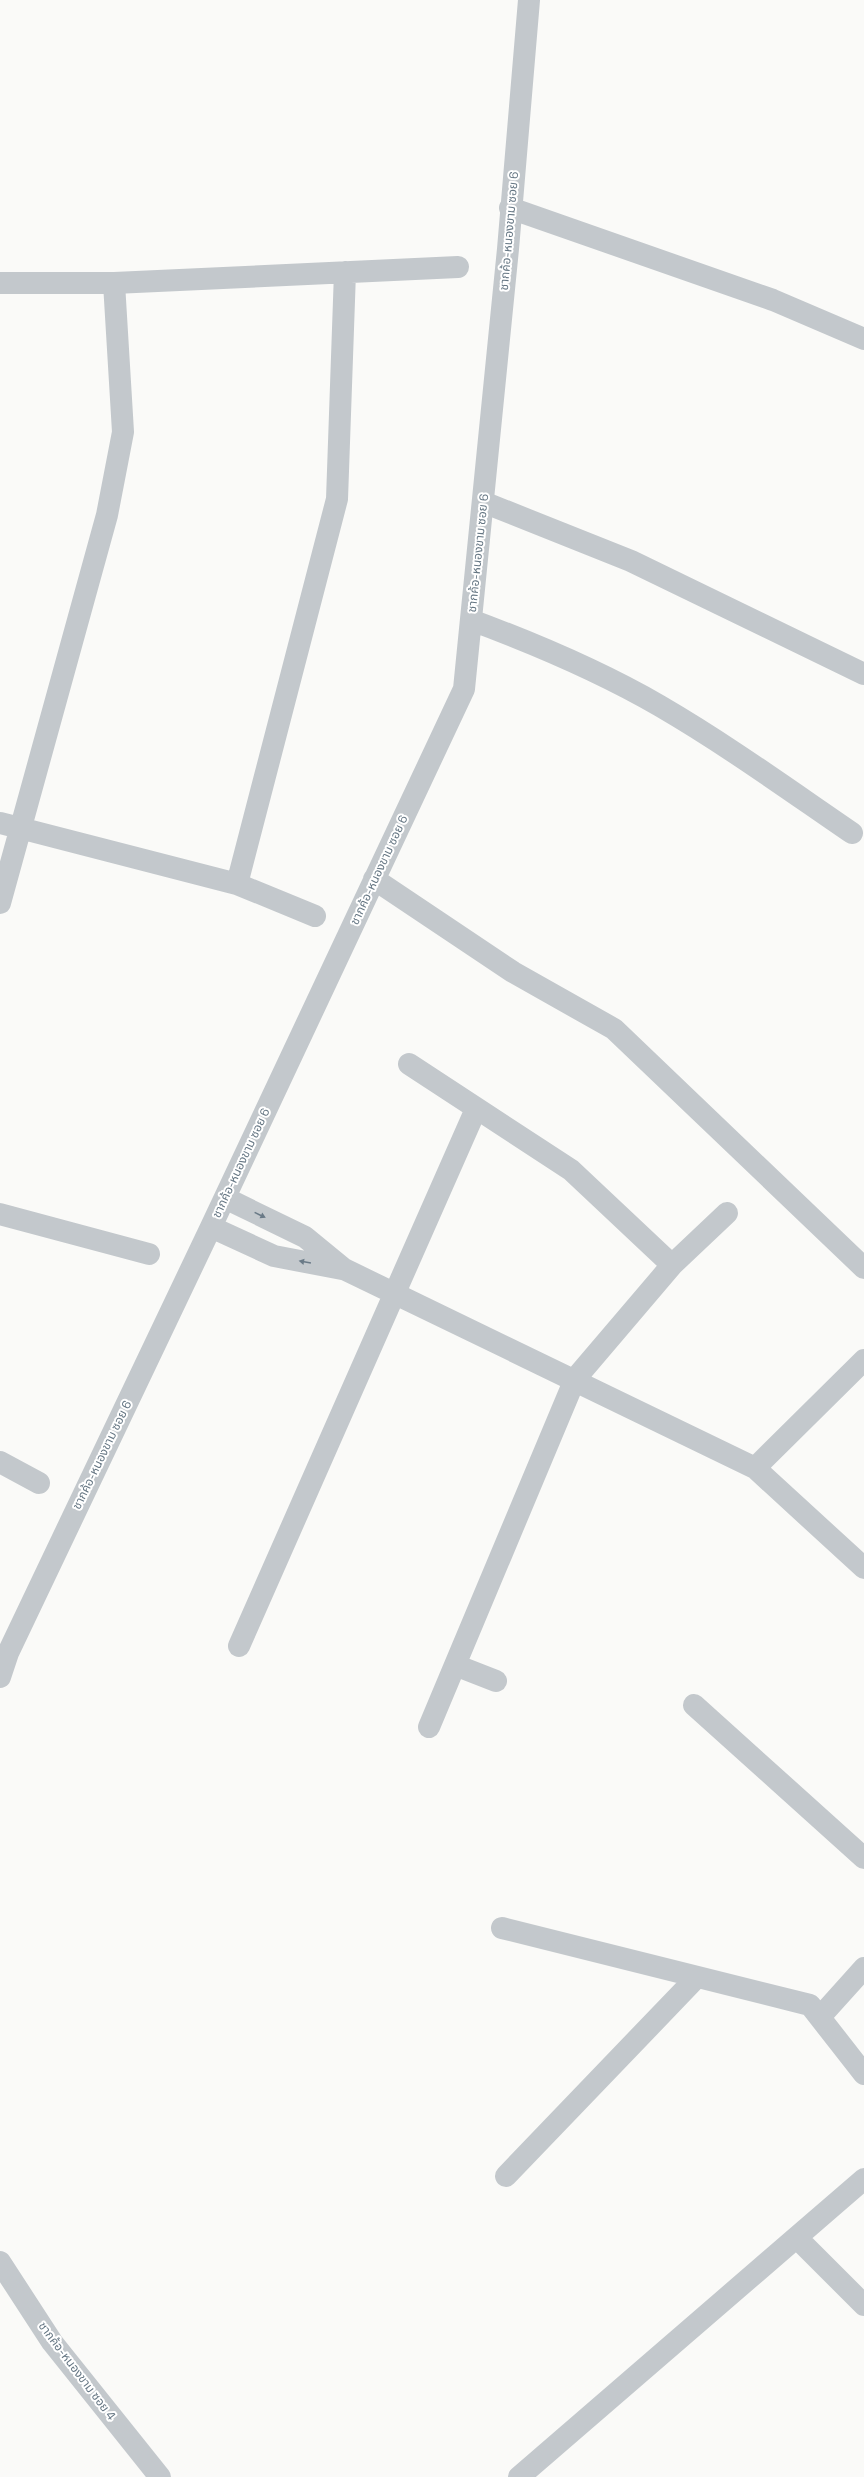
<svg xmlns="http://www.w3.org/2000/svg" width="864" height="2477" font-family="'Space Grotesk','Noto Sans Thai',sans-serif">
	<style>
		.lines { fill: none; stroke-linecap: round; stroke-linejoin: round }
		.minor { stroke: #c3c8cc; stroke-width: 22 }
		.oneway { fill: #6a7a87 }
		.labels { text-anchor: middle; stroke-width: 4; stroke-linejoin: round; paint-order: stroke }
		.street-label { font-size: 12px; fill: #657683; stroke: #fff }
	</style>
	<rect width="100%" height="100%" fill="#fafaf8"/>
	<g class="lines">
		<path class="minor" d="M510,208L773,300L864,339
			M0,283H114L458,267
			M483,502L631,561L864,674
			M471,620C533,643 603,673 660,706C727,745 789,790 852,833
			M0,823L237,884L315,916
			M374,879L513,972L614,1029L864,1268
			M237,884L337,499L345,272
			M0,903L107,515L123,432L114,283
			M409,1064L571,1170L672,1265
			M225,1198L305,1237L344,1269L755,1468L864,1568
			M0,1214L149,1254
			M211,1227L274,1256L342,1269
			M0,1462L39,1483
			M755,1468L864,1360
			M239,1646L476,1109
			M455,1665L496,1681
			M0,1677L8,1653L211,1227L464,689L508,249L529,0
			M694,1705L864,1858
			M429,1727L575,1379L672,1265L727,1213
			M502,1928L810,2005L864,2074
			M820,2017L864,1968
			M506,2176L697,1977
			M797,2238L864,2305
			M0,2262L52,2342L160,2477
			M519,2477L864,2179"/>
	</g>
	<defs><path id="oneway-solid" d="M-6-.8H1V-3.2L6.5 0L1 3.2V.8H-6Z"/></defs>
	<g class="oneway">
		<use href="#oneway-solid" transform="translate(260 1215) rotate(26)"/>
		<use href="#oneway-solid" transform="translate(305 1262) rotate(-170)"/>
	</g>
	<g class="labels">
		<g class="street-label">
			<text transform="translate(509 231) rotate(-85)" y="4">ชากค้อ-หนองขาม ซอย 6</text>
			<text transform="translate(478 553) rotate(-84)" y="4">ชากค้อ-หนองขาม ซอย 6</text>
			<text transform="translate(379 870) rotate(-65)" y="4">ชากค้อ-หนองขาม ซอย 6</text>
			<text transform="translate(241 1163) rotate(-65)" y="4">ชากค้อ-หนองขาม ซอย 6</text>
			<text transform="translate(102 1455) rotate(-64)" y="4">ชากค้อ-หนองขาม ซอย 6</text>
			<text transform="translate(77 2371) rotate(53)" y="4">ชากค้อ-หนองขาม ซอย 4</text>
		</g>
	</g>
</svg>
